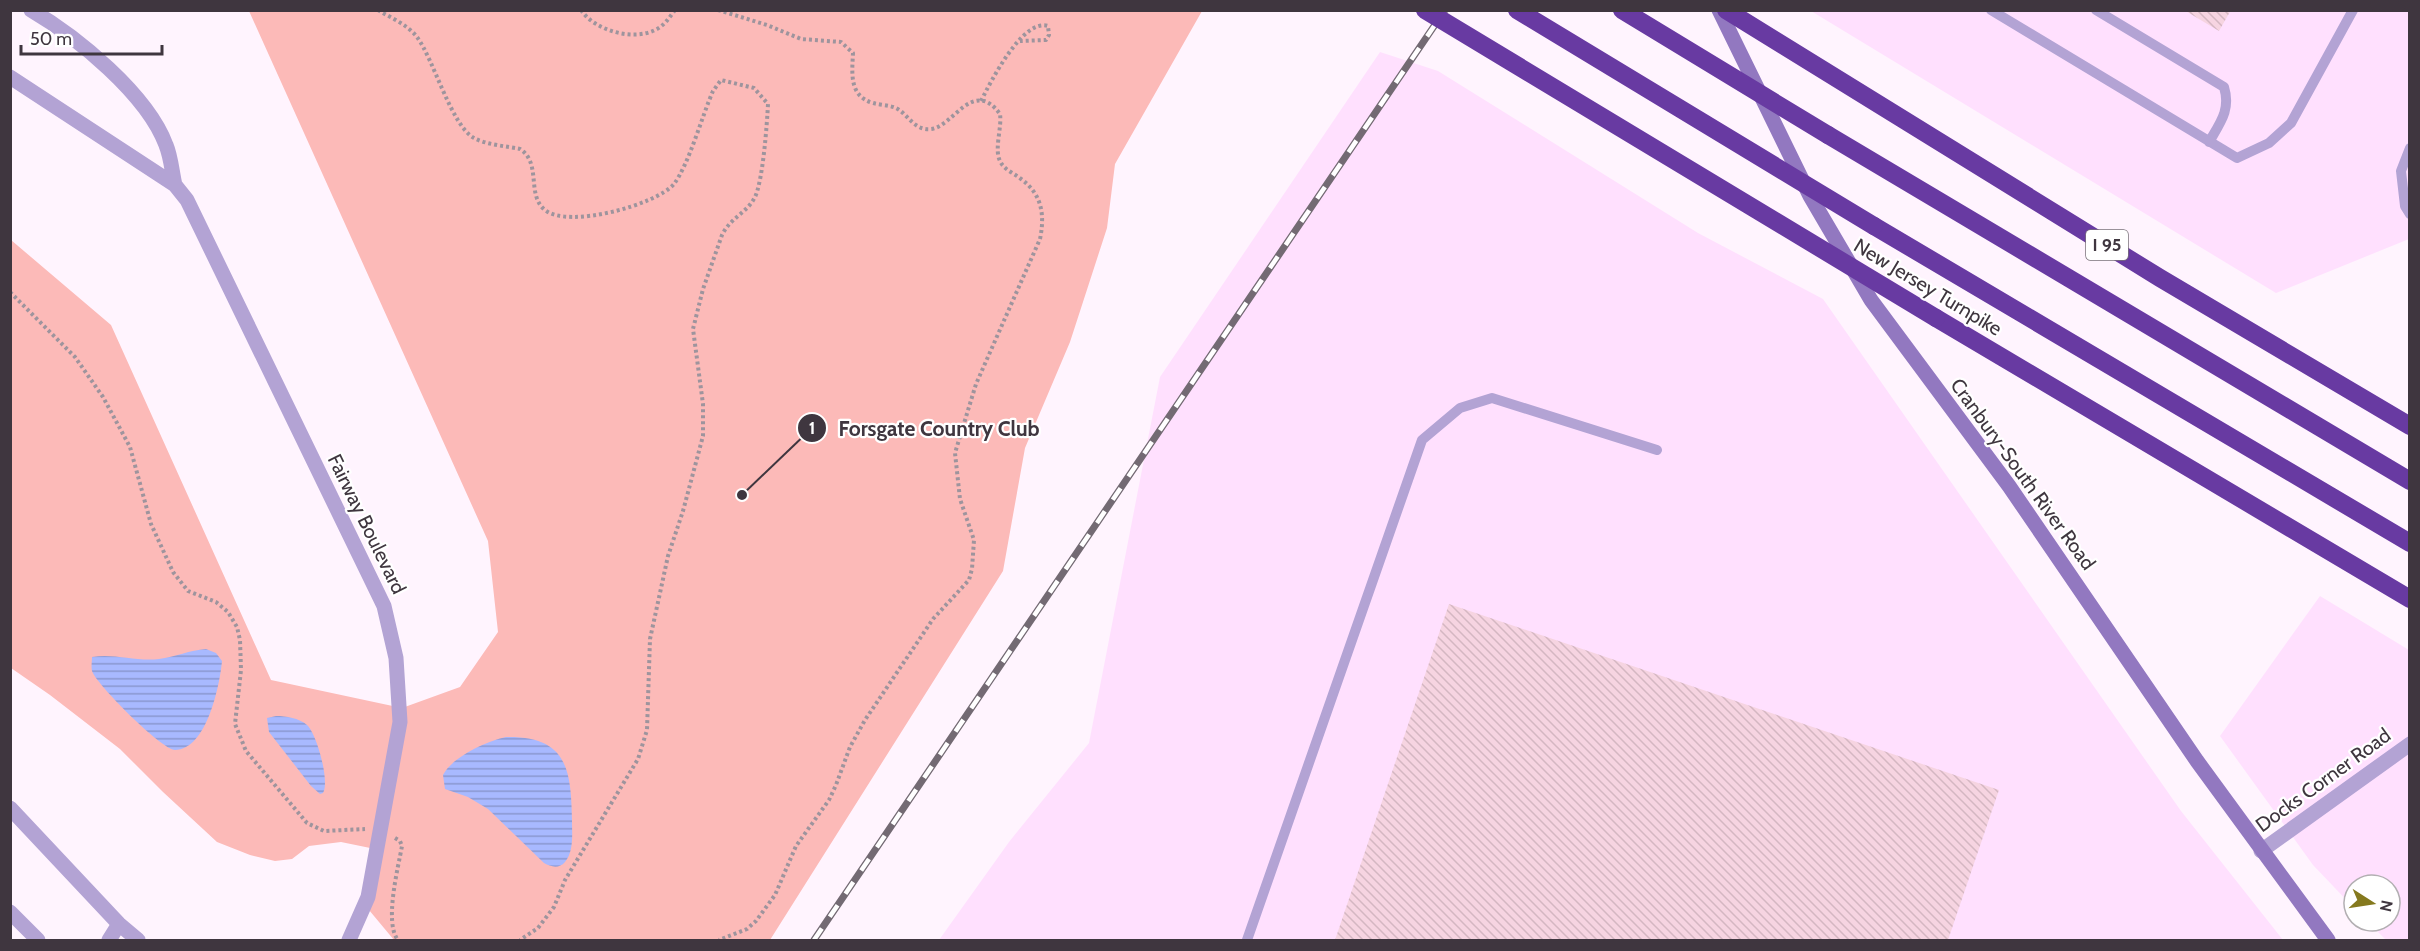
<svg xmlns="http://www.w3.org/2000/svg" width="2420" height="951" font-family="Cabin,sans-serif">
	<style>
		.built { fill: #ffe0fe }
		.grass { fill: #fcbab8 }
		.water { fill: url(#water-rules) }
		.building { fill: url(#building-back-hatch) }
		.lines { fill: none; stroke-linecap: round; stroke-linejoin: round }
		.path { stroke: #9e949d; stroke-width: 4; stroke-dasharray: 3 3; stroke-linecap: butt }
		.lane { stroke: #b3a3d4; stroke-width: 10 }
		.street { stroke: #b3a3d4; stroke-width: 15 }
		.secondary { stroke: #9278c0; stroke-width: 15 }
		.highway { stroke: #683aa2; stroke-width: 18 }
		.rail-casing { stroke: #736a73; stroke-width: 7 }
		.rail { stroke: #fff; stroke-width: 4.5; stroke-dasharray: 14; stroke-linecap: butt }
		.highway-bridge { stroke: #683aa2; stroke-width: 18 }
		.labels { text-anchor: middle; stroke-width: 4.5; stroke-linejoin: round; paint-order: stroke }
		.shield { fill: #fff; stroke: #797279; stroke-width: 1.5 }
		.shield-label { font-size: 18px; font-weight: bold; fill: #3f363f }
		.street-label { font-size: 20px; fill: #3f363f; stroke: #fff }
		.leader { fill: none; stroke: #3f363f; stroke-width: 2 }
		.callout-dot { fill: #3f363f; stroke: #fff; stroke-width: 2 }
		.mark-label { font-size: 18px; text-anchor: middle; font-weight: bold; fill: #fff }
		.callout-label { font-size: 21px; text-anchor: middle; font-weight: bold; fill: #3f363f; stroke: #fff; stroke-width: 4.5; stroke-linejoin: round; paint-order: stroke }
	</style>
	<defs>
		<pattern id="water-rules" width="6" height="5" patternUnits="userSpaceOnUse" patternTransform="scale(1.5)"><rect width="6" height="5" fill="#a8b9ff"/><path d="M0 2.5h6" fill="none" stroke="#8a97d0"/></pattern>
		<pattern id="building-back-hatch" width="6" height="6" patternUnits="userSpaceOnUse" patternTransform="scale(1.5)"><rect width="6" height="6" fill="#f6d4e1"/><path d="M-1 5l2 2M0 0l6 6M5-1l2 2" fill="none" stroke="#d4b7c2"/></pattern>
	</defs>
	<rect width="100%" height="100%" fill="#fff4fe"/>
	<path class="built" d="M1811,11H2409V239L2276,293Z
		M1380,52L1438,71L1698,233L1823,299L2181,811L2283,940H939L1009,842L1089,743L1160,377Z
		M2320,596L2409,650V940H2386L2367,921H2390V885H2354V908L2313,865L2220,736Z"/>
	<path class="grass" d="M249,11H1202L1115,164L1107,228L1070,342L1025,448L1003,571L770,940H394L369,910L380,850L341,842L309,846L292,859L275,861L250,855L217,842L163,792L120,749L50,695L11,668V240L111,325L271,680L402,708L460,687L498,632L488,541Z"/>
	<path class="water" d="M206,649L216,653L222,661C220,684 207,750 175,750C162,750 96,684 92,671C91,667 92,661 92,657C114,653 137,662 159,659C175,657 190,650 206,649Z
		M276,716C286,716 299,718 307,725C317,734 330,782 323,793L320,794L311,786L269,732L267,718Z
		M506,737C568,736 571,770 572,821C572,833 574,852 565,862C559,869 551,867 544,863L488,809L468,797L445,789L443,775C452,757 487,741 506,737Z"/>
	<path class="building" d="M2184,10H2231L2219,31Z
		M1449,604L1999,790L1948,940H1335Z"/>
	<g class="lines">
		<path class="path" d="M378,10C391,18 408,25 417,37C434,60 451,125 474,138C487,145 506,146 520,149C542,163 526,195 545,210C568,229 656,205 674,184C689,164 702,116 713,91L721,80L754,88L768,104C767,124 763,180 755,197C747,213 731,217 722,235L703,289L693,329L703,404V436L683,511L668,556L650,639L647,730L638,759L565,880L554,907L538,928L520,940
			M581,10C595,31 633,41 655,30C664,26 669,18 675,10
			M718,10L767,25L801,39L841,42L853,53C852,74 849,96 873,103C880,105 889,105 896,108C908,114 914,131 931,129C953,127 973,77 1000,114C1002,128 994,149 1000,161C1004,170 1014,173 1021,179C1042,194 1045,215 1040,239L976,384L955,453L960,499L974,540L972,569L969,580L933,619L865,720L850,747L836,785L829,800L796,846L775,895L756,921L747,929L719,940
			M981,101C991,81 1023,18 1048,26L1049,35L1046,40L1020,41
			M10,292L75,357L103,397L130,447L151,524L173,572L188,591L216,602L228,612L237,627L240,640L241,670L235,724L246,751L307,823L324,831L365,829
			M395,838L400,841L402,846C398,868 384,923 398,940"/>
		<path class="lane" d="M1991,10L2237,158L2269,143L2291,123L2353,10
			M2096,10L2224,87C2231,110 2220,123 2209,142
			M2410,148L2401,171L2405,206L2410,214
			M1247,940L1422,440L1460,408L1492,398L1657,450"/>
		<path class="street" d="M31,10C77,37 147,94 166,145C171,157 172,172 175,185
			M10,77L175,185L187,200L384,606L396,658L400,722L368,897L349,940
			M10,808L119,924L138,940
			M2261,851L2410,744
			M10,912L38,940
			M109,940L119,924"/>
		<path class="secondary" d="M1719,10L1810,196L1871,300L2009,486L2197,761L2328,940"/>
		<path class="highway" d="M1726,10L2160,278L2410,426
			M1828,135L2410,481
			M1874,226L2410,543
			M1936,318L2410,599"/>
		<g class="rail-casing">
			<path id="rail" d="M814,940L1445,10"/>
		</g>
		<use href="#rail" class="rail"/>
		<path class="highway-bridge" d="M1425,10L1936,318
			M1517,10L1874,226
			M1622,10L1828,135"/>
	</g>
	<g class="labels">
		<rect class="shield" x="2086" y="230" width="42" height="30" rx="4.5"/>
		<g class="shield-label">
			<text x="2107" y="251">I 95</text>
		</g>
		<g class="street-label">
			<text transform="translate(1928 287) rotate(31)" y="7">New Jersey Turnpike</text>
			<text transform="translate(2023 474) rotate(54)" y="7">Cranbury-South River Road</text>
			<text transform="translate(367 524) rotate(64)" y="7">Fairway Boulevard</text>
			<text transform="translate(2323 780) rotate(-36)" y="7">Docks Corner Road</text>
		</g>
	</g>
	<path class="leader" d="M742 495L812 428"/>
	<g class="callout-dot">
		<circle cx="742" cy="495" r="6"/>
		<circle cx="812" cy="428" r="15"/>
	</g>
	<g class="mark-label">
		<text x="812" y="434">1</text>
	</g>
	<g class="callout-label">
		<text x="939" y="436">Forsgate Country Club</text>
	</g>
	<rect width="2420" height="951" fill="none" stroke="#3f363f" stroke-width="24"/>
	<g transform="translate(2372 903) rotate(102)"><circle r="28" fill="#ffffff" stroke="#b2afb2" stroke-width="1.5"/>
	<path d="M0-4.5L10 22L0 15L-10 22Z" fill="#85791e"/>
	<text y="-9" font-size="16" font-weight="bold" text-anchor="middle" fill="#3f363f">N</text>
	</g>
	<path d="M21 45v9h141v-9" fill="none" stroke="#3f363f" stroke-width="3"/>
	<text x="30" y="45" font-size="18" fill="#3f363f" stroke="#ffffff" stroke-width="4.5" paint-order="stroke">50 m</text>
</svg>
